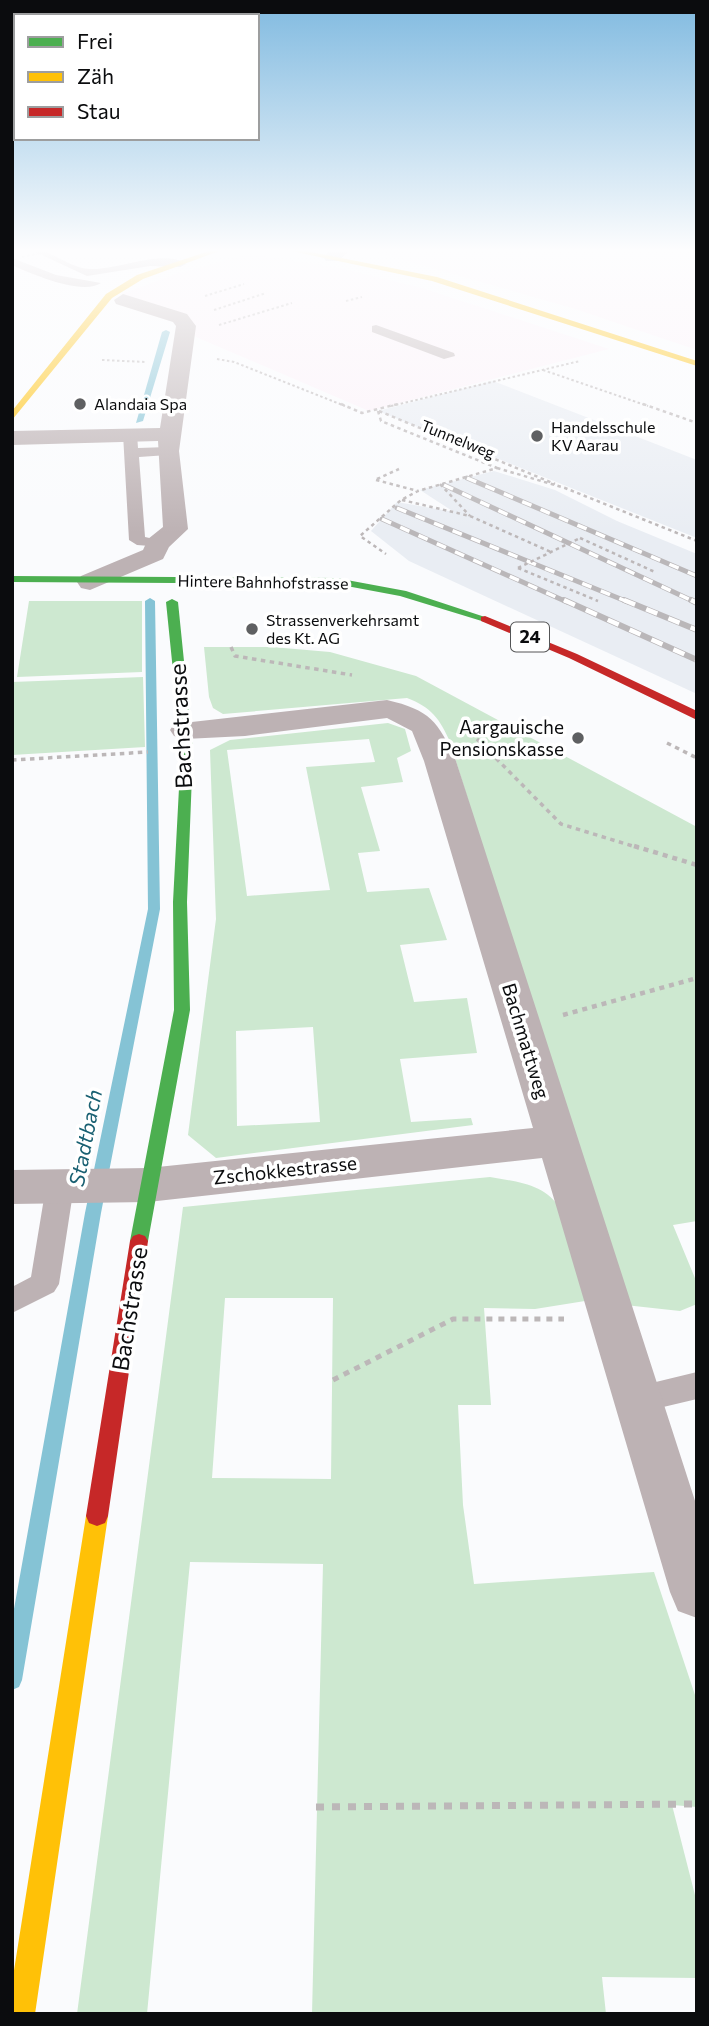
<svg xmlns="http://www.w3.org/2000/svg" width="709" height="2026" font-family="Commissioner,sans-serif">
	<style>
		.commercial { fill: #fcf2f9 }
		.built { fill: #e9edf3 }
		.green { fill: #cde8d0; fill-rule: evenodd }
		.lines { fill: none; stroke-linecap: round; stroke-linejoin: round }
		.stream { fill: #85c3d5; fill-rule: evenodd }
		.path-far5 { stroke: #bcb7b8; stroke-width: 2; stroke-dasharray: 2.5 2.5; stroke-linecap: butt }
		.path-far4 { stroke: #bcb7b8; stroke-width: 2.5; stroke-dasharray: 3.5 3.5; stroke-linecap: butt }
		.path-far3 { stroke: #bcb7b8; stroke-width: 3.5; stroke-dasharray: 4.5 4.5; stroke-linecap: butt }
		.path-far2 { stroke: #bcb7b8; stroke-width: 4.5; stroke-dasharray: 5 5; stroke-linecap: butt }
		.path-far1 { stroke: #bcb7b8; stroke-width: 5; stroke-dasharray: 6 6; stroke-linecap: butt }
		.path { stroke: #bcb7b8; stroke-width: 7; stroke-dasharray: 8 8; stroke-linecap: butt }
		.lane { fill: #bdb2b4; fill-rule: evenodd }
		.street { fill: #bdb2b4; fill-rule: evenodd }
		.fast { fill: #4caf50; fill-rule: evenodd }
		.slow { fill: #ffc107; fill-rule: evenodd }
		.jam { fill: #c62828; fill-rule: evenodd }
		.rail-far1-casing { stroke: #bab7b9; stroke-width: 5 }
		.rail-casing { stroke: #bab7b9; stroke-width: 6 }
		.rail-far1 { stroke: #fff; stroke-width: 3.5; stroke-dasharray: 10; stroke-linecap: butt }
		.rail { stroke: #fff; stroke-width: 4.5; stroke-dasharray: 12; stroke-linecap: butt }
		.path-bridge-far1 { stroke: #bcb7b8; stroke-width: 2; stroke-dasharray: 2.5 2.5; stroke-linecap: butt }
		.path-bridge { stroke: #bcb7b8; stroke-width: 2.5; stroke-dasharray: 3.5 3.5; stroke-linecap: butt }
		.poi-dot { fill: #5f6062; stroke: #fff; stroke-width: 2.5 }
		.labels { text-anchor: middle; stroke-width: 7; stroke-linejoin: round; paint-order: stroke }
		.far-poi-label { font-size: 16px; fill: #0b0c0e; stroke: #fff; text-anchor: start }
		.far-street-label { font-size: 16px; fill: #0b0c0e; stroke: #fff }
		.shield { fill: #fff; stroke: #545556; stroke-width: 2 }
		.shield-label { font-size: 18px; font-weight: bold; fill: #0b0c0e }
		.poi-label { font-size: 19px; fill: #0b0c0e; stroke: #fff; text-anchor: end }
		.street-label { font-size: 19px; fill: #0b0c0e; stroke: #fff }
		.water-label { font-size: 21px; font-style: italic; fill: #196072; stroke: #fff }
		.near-street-label { font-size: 23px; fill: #0b0c0e; stroke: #fff }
	</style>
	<rect width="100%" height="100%" fill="#fafbfd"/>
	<path class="commercial" d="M365,249H697V350L572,308Z
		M249,254L340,268L422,288L609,349L369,411L196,337L180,318L122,294L176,274Z"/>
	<path class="built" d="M493,381L697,460V538L378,411Z
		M494,471L555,490L617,521L697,554V694L409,561L371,531L397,502L454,512L420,490Z"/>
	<path class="green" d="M29,601H142V672L17,677Z
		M204,647H272L330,652L416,676L697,827V1221L673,1225L697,1283V1304L680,1311L625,1305L450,742C440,719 431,707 407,698L223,714L213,708L209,697Z
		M143,677L145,747L12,755V682Z
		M388,723L405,729L411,751L397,758L403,782L361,787L380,851L358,853L367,892L429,888L447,940L400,945L414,1002L467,998L477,1053L400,1059L411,1122L471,1118L473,1125L216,1158L188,1135L216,919L210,750L230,740ZM369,739L375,762L306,767L330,890L247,896L227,750ZM313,1027L320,1122L237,1126L236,1031Z
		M490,1177C518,1182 546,1184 561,1210L585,1301L535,1309L484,1308L491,1405H458L463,1505L474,1584L654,1572L697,1701V1807L672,1805L697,1903V1978L602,1977L606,2014H312L323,1564L190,1562L147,2014H77L183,1207ZM225,1298H333L331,1479L212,1478Z"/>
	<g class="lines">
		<path class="stream" d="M166,330L170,332L143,421L136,423L162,332Z
			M150,598L155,601L160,909L101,1213L22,1680L19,1687L12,1690V1620L85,1213L148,909L145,601Z"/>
		<path class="path-far5" d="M205,296L244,284
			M346,301L362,297
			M214,310L266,293
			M219,325L292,303
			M217,359L234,362L345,406
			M102,360L146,362
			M543,370L648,406
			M391,406L580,361"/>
		<path class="path-far4" d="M341,404L362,413L398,404
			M643,404L697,423
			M378,411L381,421L497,468L418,491L401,500L360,536L386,554
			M379,411L555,484
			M497,468L565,488L697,541
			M377,479L399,469
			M376,480L418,491
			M440,484L470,516
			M402,500L470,516L551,552
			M580,538L655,572
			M518,568L598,601"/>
		<path class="path-far3" d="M231,647L235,656L352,675
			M477,739L561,824L639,848
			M667,743L697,758
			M12,760L148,752"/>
		<path class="path-far2" d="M634,846L697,865
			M563,1015L697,978"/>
		<path class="path-far1" d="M333,1380L453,1319H564"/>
		<path class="path" d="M316,1807L697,1804"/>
		<path class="lane" d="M29,249C52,249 68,268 90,269C115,271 164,248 186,264L180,267L150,266L87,276Z
			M12,258L56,275L101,283C82,296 32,274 12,265Z
			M376,325L454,353L455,356L444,359L372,332V326Z
			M130,430L137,434L138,448L168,447L175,451L168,455L139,457L145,537L163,541V547L137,545L129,540L123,434Z
			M60,1175L70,1179L74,1186L59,1284L54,1292L12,1313V1287L31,1277L46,1186L50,1179Z
			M697,1372V1399L638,1413L627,1409L622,1399L627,1389Z"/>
		<path class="street" d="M332,249H352L338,261H326L323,257Z
			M123,294L187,314L196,326L179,451L188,529L169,547L163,559L90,590L81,588L77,582L81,576L143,550L148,539L163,527L158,441L12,445V431L160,428L176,326L173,322L116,304L114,300Z
			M387,700C430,710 438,721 456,761L697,1507V1618L678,1611L670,1592L542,1158L148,1202L12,1204V1170L148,1168L533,1128L424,761L412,731L387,718L245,736L185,739L174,736L170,730L174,724Z"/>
		<path class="fast" d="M12,576L336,578L406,591L491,619L485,622L400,596L336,584L12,582Z
			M172,599L178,602L193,750L187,902L190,1010L148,1241L145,1246L139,1248L133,1246L130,1241L174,1010L173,902L181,750L166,602Z"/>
		<path class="slow" d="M215,249H225L143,279L112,298L12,420V411L106,294L137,275Z
			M282,249H296L437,277L697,361V366L432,281Z
			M97,1506L105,1509L108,1516L35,2014H12V1983L86,1516L89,1509Z"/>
		<path class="jam" d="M485,616L577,654L697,711V720L569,658L481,621V617Z
			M139,1234L145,1236L148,1241L108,1516L105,1523L97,1526L89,1523L86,1516L130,1241L133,1236Z"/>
		<g class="rail-far1-casing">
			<path id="rail-far1" d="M467,478L697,576
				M444,485L695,602
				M397,508L628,602
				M382,519L567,602"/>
		</g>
		<g class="rail-casing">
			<path id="rail" d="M564,600L697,660
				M624,600L697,630
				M691,600L697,603"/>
		</g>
		<use href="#rail-far1" class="rail-far1"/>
		<use href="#rail" class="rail"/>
		<path class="path-bridge-far1" d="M22,257L57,249"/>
		<path class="path-bridge" d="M518,568L580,538"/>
	</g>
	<linearGradient id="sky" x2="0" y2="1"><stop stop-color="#80bae0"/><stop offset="0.47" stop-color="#fdfdfe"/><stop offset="1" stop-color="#fdfdfe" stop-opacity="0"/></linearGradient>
	<rect width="709" height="533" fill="url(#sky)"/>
	<g class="poi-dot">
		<circle cx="80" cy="404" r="7"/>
		<circle cx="537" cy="436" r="7"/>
		<circle cx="252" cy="629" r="7"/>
		<circle cx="578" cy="738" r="7"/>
	</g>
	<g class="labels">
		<g class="far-poi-label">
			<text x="94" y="410">Alandaia Spa</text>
			<text x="551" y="433">Handelsschule<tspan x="551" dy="18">KV Aarau</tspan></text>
			<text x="266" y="626">Strassenverkehrsamt<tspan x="266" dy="18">des Kt. AG</tspan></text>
		</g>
		<g class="far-street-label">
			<text transform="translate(458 439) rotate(22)" y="6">Tunnelweg</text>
			<text transform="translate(263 582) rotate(1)" y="6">Hintere Bahnhofstrasse</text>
		</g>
		<rect class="shield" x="511" y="622.5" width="38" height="29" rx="5"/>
		<g class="shield-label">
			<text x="530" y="643">24</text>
		</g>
		<g class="poi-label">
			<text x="564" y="734">Aargauische<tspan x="564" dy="22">Pensionskasse</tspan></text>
		</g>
		<g class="street-label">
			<text transform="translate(526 1041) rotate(73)" y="7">Bachmattweg</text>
			<text transform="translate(285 1170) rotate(-6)" y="7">Zschokkestrasse</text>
		</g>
		<g class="water-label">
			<text transform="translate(86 1138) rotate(-79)" y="7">Stadtbach</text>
		</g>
		<g class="near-street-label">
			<text transform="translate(181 726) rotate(-93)" y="8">Bachstrasse</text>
			<text transform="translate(130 1309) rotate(-81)" y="8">Bachstrasse</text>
		</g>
	</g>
	<rect width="709" height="2026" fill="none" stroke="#0b0c0e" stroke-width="28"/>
	<rect x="14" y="14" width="245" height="126" fill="#ffffff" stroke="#9d9e9f" stroke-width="2"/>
	<rect x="28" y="37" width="35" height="10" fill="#4caf50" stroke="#9d9e9f" stroke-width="2"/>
	<text x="77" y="49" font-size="21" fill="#0b0c0e">Frei</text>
	<rect x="28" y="72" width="35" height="10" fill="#ffc107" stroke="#9d9e9f" stroke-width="2"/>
	<text x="77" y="84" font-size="21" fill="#0b0c0e">Zäh</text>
	<rect x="28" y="107" width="35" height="10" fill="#c62828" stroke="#9d9e9f" stroke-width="2"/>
	<text x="77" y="119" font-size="21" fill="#0b0c0e">Stau</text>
</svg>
